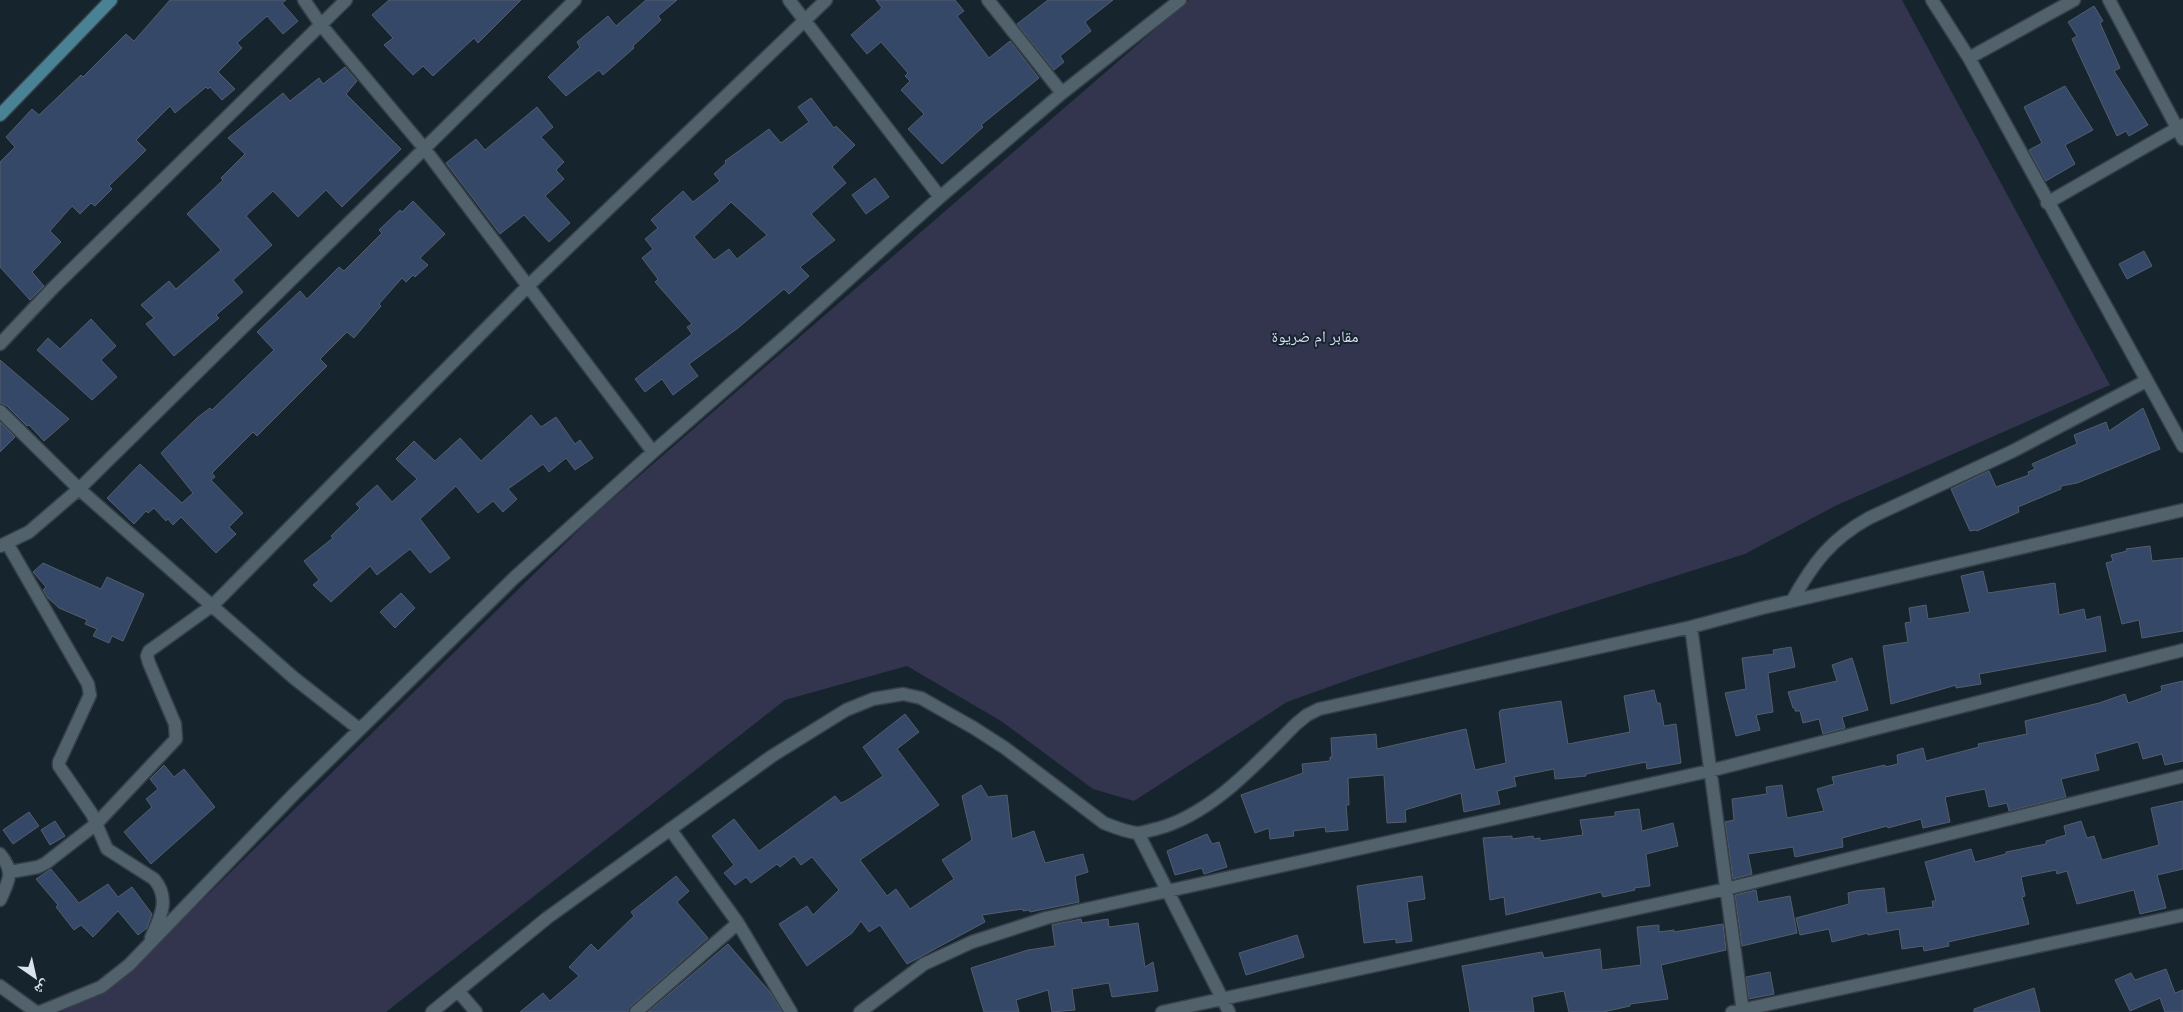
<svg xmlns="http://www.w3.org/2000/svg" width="2183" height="1012" font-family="'Varela Round','Noto Naskh Arabic',sans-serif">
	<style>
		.green { fill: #33344e }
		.building { fill: #354868; stroke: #545d6c; fill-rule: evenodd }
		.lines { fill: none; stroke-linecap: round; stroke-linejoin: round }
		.street-casing { stroke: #364049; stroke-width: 15 }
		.secondary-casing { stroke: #364049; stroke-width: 15 }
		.street { stroke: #52626d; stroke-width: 12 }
		.secondary { stroke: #498295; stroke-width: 12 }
		.labels { text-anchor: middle; stroke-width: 4; stroke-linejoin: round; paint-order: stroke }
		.park-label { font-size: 16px; fill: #dcdef8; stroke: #16242e }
	</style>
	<rect width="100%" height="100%" fill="#16242e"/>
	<path class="green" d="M1189,0H1902L2110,385L1835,506L1745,554L1362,675L1287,702L1134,801L1093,789L1001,721L907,666L785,700L386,1012H61L131,970L594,515Z"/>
	<path class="building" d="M170,0H286L282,3L298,21L283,34L267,16L237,43L242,48L218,72L235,89L222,100L210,87L208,89L206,87L175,113L170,106L136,140L146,150L109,186L112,189L95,206L91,203L80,214L72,206L50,231L61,242L32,272L44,286L30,300L0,267V162L15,147L6,137L32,109L39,115L81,75L83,77L126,34L134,41Z
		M389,0H521L478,43L474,38L433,76L423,66L413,75L384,45L393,38L372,15Z
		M646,0H677L658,16L661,20L633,46L634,48L603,75L599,70L566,96L548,77L580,47L577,42L608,16L616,26Z
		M876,0H955L964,11L957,16L989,58L1010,41L1039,78L981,125L983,127L942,164L908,129L924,114L901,90L910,81L905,76L908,73L881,42L867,54L851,35L882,8Z
		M1048,0H1113L1085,22L1091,31L1060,56L1064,62L1054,70L1017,24Z
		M2094,6L2103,21L2100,23L2120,68L2114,71L2148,125L2129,136L2126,131L2117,136L2072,39L2077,36L2068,22Z
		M345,67L357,81L346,94L401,149L342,207L326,190L298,217L273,191L246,216L272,245L233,280L243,292L216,315L219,318L174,356L146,324L154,318L141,305L169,281L176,289L221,250L187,214L223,180L221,178L245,154L228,138L283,93L290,101L319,78L323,84Z
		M2065,86L2093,130L2065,145L2075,164L2046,181L2029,150L2042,143L2024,107Z
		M811,98L834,128L836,126L855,145L832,167L846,183L811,214L835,240L800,267L809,276L789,294L784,289L738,328L689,364L698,376L673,395L662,379L645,392L635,379L692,334L687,327L692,324L655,282L658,279L642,258L653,249L645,239L658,228L651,220L683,191L693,202L720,181L714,174L726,163L725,161L769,129L781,143L809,122L798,107ZM731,202L767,235L737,259L729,249L714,260L694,237Z
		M537,107L553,127L541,137L564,162L556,170L564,179L545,196L570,223L549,242L524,215L500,234L446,163L476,139L485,150Z
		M875,178L889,197L866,214L852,195Z
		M413,201L445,234L420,258L428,265L415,277L413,275L406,282L402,278L379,304L381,306L354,338L347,332L320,359L327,366L257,436L253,432L212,473L215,477L211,480L243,513L229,527L236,534L216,553L181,517L173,525L168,519L166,521L154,508L148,513L146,511L134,524L107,498L140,464L182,503L193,493L161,453L197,418L210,408L212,410L274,350L257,332L300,291L307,299L339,267L344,271L382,233L379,230L400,210L402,212Z
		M2144,251L2152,266L2127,279L2119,264Z
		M91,319L116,346L101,360L117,377L92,400L37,350L48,338L60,349Z
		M0,360L69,419L44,441L29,425L27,426L6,405L0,403Z
		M2143,408L2160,449L2077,483L2061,486V489L2018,507L2019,512L1977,531L1976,530L1970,531L1951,489L1989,471L1996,487L2029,475L2028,472L2035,469L2032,464L2077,444L2074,435L2106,422L2109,431Z
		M531,415L541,427L556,417L575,444L580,440L593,458L575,470L566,458L549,472L543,464L508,489L517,499L503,512L493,501L478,513L456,486L420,519L450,558L430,573L410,549L377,575L370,566L331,602L313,585L319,580L304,561L333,538L331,536L360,508L356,504L377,485L392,502L417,479L396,459L414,441L435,461L460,438L481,461Z
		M0,422L15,437L0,452Z
		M2150,546L2152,561L2183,558V631L2142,638L2139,620L2122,624L2106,563L2113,561L2111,555L2127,551L2126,549Z
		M43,563L101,589L107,577L144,594L123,641L112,636L109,643L93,636L97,629L85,624L87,620L59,608L48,598L43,590L46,587L33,572Z
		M1983,571L1988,593L2055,583L2059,615L2084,609L2086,620L2100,616L2106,651L1979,674L1981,684L1956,688V685L1891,704L1883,646L1908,642L1905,623L1911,622L1909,608L1926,605L1928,619L1970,612L1961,576Z
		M401,593L415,608L395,628L380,612Z
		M1791,647L1795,667L1768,673L1773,712L1756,715L1760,730L1736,736L1725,693L1746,689L1742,658L1774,654L1773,650Z
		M1852,658L1868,710L1842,717L1845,728L1823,734L1819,719L1803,723L1800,711H1795V708H1793L1788,692L1837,681L1832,665Z
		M2183,681V761L2165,765L2162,754L2143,759L2138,742L2095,754L2099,770L2061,779L2066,797L2009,811L2007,803L1989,807L1985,789L1945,797L1950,822L1923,828L1921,819L1888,828L1887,826L1842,838L1843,847L1795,857L1793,847L1748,854L1752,874L1733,879L1725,822L1734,820L1732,799L1767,794L1766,787L1782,785L1787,818L1824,811L1817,789L1834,784L1832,777L1885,765V767L1898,764L1897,755L1923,748L1926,761L1979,747L1978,744L2027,734L2025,721L2099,703L2125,694L2128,703L2162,691L2161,686Z
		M1654,690L1657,703H1660L1664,726L1676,724L1681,763L1647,769L1646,762L1586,774V776L1555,779L1554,769L1514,777L1516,786L1497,791L1500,804L1464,812L1461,793L1405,810L1406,822L1387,823L1384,775L1348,778L1349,805H1346L1348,830L1326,832L1325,827L1293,831L1294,836L1270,839L1269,828L1255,833L1241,795L1303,773L1302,764L1330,761V757H1332L1331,738L1376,734L1377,749L1466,729L1475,770L1506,763L1499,712L1501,710L1561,701L1568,744L1630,732L1624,696Z
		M905,714L919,732L897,749L939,805L860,860L887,896L896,889L910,909L954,879L942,860L972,840L962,796L981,785L988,797L1007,795L1012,839L1034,831L1045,863L1083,854L1088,872L1075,876L1079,902L1030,912L1029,910L1023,911V909L982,915L985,922L907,964L880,925L869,932L861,921L852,933L807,966L779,924L807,906L813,915L839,890L812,857L801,865L794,856L780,867L777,864L751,883L746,877L735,885L724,873L734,865L712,836L734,819L759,851L835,796L841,803L849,799L883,776L863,747Z
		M164,765L174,777L184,769L215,807L151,864L124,832L152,807L146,799L158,789L150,779Z
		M2183,801V869L2157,875L2166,908L2140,914L2134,890L2077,904L2067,871L2057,874L2056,870L2021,877L2025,896L2022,897L2029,924L1948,942L1949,946L1924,951L1923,946L1902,949L1899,929L1868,935V933L1832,942L1829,929L1800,935L1796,918L1849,904L1848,893L1856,891L1884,888L1887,913L1933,907L1932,901H1936L1925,862L1971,849L1975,862L2006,854V852L2046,844V841L2066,835L2064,826L2081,821L2087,838L2094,836L2102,860L2159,845L2151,808Z
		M1639,809L1642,831L1673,823L1678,846L1646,854L1650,886L1634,888L1635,890L1603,897L1601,892L1506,915L1504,897L1490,900L1483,838L1512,836V839L1533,836L1534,839L1540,838V841L1583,835L1580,820L1615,816V812Z
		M29,812L39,826L13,844L3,830Z
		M55,821L65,836L50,845L41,830Z
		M1207,834L1212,844L1219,842L1227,867L1204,874L1202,868L1175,875L1167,851Z
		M51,869L79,903L108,884L118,897L132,887L152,914L147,928L138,935L118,911L93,937L81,925L74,930L56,907L58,905L36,879Z
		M676,876L689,891L677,902L708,938L631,1006L628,1012H520L543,993L550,1001L579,976L569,967L591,944L598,951L634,916L631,912Z
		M1422,876L1425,899L1407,902L1412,941L1396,943V939L1364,943L1357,886Z
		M1756,890L1758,902L1790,896L1797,933L1742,946L1735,895Z
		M1081,919L1082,923L1108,919L1109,927L1138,923L1145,967L1153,962L1158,991L1112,997L1109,983L1072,989L1075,1010L1052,1012L1048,990L1016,1000L1019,1012H984L971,968L1028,950L1055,946L1052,925Z
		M1723,924L1726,950L1661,965L1668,999L1630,1004V1006L1603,1012H1569L1564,991L1532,997L1534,1012H1470L1462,966L1542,952L1544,958L1600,949L1602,970L1641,965L1637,927L1659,925V932L1674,930V932Z
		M1297,935L1304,957L1246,975L1239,953Z
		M728,944L770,992L782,1012H648Z
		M2166,969L2175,993L2183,990V1012H2165L2160,998L2130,1011L2115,980L2131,973L2135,980Z
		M1770,972L1774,994L1749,999L1746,977Z
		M2034,988L2040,1012H1974V1009Z"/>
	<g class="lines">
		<g class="street-casing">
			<path id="street" d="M304,0L321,25L424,148L653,452
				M789,0L940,197
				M988,0L1062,93
				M1932,0L1969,58L2183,446
				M2109,0L2183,139
				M1969,58L2074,0
				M2047,203L2183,125
				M0,344L53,288L346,0
				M0,411L79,489L294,678L359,729
				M7,543L88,684L90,695L59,762V766L92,814L107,849L154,879C171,899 160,918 151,938
				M0,546L29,532L79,489L575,0
				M1792,601C1813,563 1831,539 1869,518L2013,451L2146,381
				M1691,627L1743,1012
				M670,829L738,923L791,1012
				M1138,833L1229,1012
				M0,854C15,872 9,880 0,900
				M10,872L38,867L46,863L96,824L176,739L175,724L149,663L147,656L149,651L213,605L528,286L826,0
				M0,986L36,1012
				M458,991L476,1012
				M40,1012L101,987L129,965L295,793L514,578L653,452L788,334L940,197L1062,93L1180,0
				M432,1012L547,918L772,756L846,710L873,699L903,694L921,698L974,728L1005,748L1104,823C1114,827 1126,832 1137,833C1143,833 1150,830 1156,829C1211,815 1256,764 1296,724L1307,715L1319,709L1691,627L1762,608L2183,510
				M636,1012L738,923
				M860,1012L924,964L972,942L1046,918L1709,771L2183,650
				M1162,1012L1726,889L2183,776
				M1732,1012L2183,915"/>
		</g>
		<g class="secondary-casing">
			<path id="secondary" d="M0,115L111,0"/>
		</g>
		<use href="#street" class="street"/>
		<use href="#secondary" class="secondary"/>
	</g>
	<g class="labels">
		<g class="park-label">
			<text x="1315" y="342">مقابر ام ضريوة</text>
		</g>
	</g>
	<g transform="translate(35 977) rotate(146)" stroke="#16242e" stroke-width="4" paint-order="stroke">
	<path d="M0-4L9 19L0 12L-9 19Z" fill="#dae3ea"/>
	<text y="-8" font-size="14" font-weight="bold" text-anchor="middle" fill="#dae3ea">ش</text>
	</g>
</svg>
